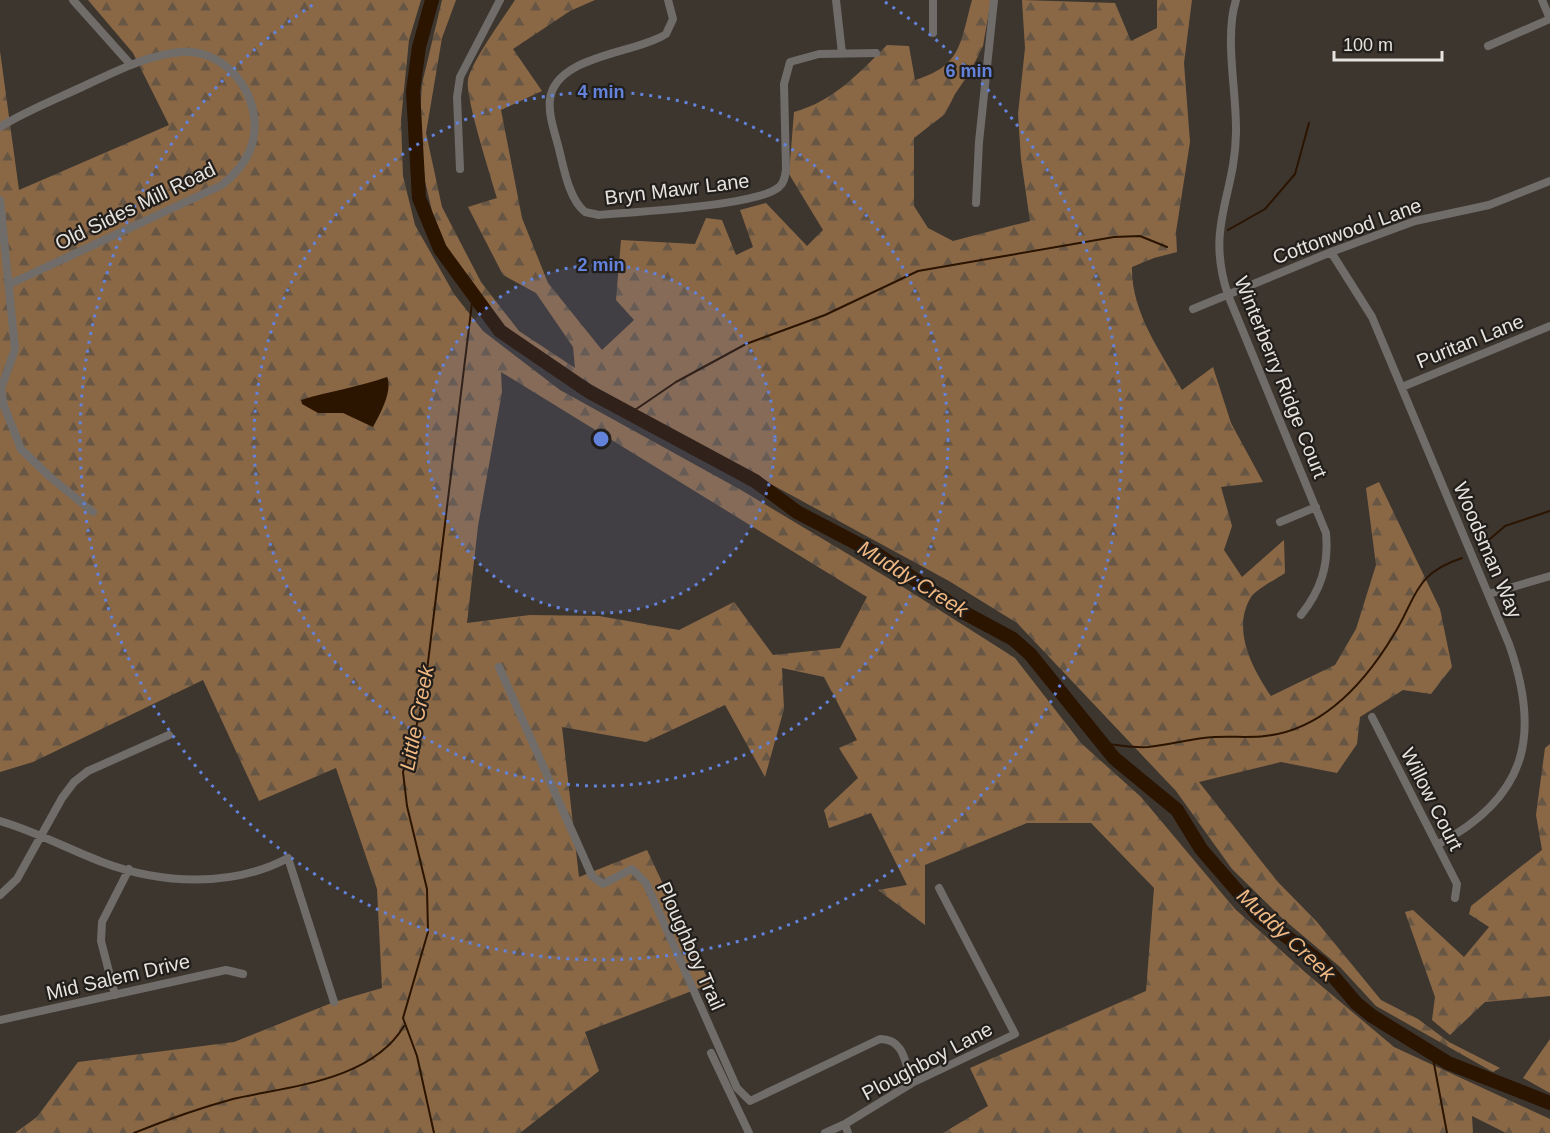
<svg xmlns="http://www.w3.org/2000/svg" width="1550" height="1133" font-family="Helvetica,sans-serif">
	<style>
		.forest { fill: url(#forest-firs); fill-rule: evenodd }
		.water { fill: #2b1400 }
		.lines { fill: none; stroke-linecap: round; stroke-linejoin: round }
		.stream { stroke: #2b1400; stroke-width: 2 }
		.river { stroke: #2b1400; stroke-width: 14 }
		.minor { stroke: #6f6c69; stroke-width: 8 }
		.ring { fill: none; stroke: #6382da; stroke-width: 3; stroke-dasharray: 3 6 }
		.labels { text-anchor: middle; stroke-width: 4.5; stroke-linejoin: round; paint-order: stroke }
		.street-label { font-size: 20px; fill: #e6e2de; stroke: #211e1b }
		.water-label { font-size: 21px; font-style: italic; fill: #f0b882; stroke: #211e1b }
		.centre { fill: #6382da; stroke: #211e1b; stroke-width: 3 }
		.ring-label { font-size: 18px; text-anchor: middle; font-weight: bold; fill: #6382da; stroke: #211e1b; stroke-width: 4.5; stroke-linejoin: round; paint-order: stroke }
	</style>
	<defs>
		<pattern id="forest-firs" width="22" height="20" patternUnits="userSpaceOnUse" patternTransform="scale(1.5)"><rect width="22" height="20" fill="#8a6846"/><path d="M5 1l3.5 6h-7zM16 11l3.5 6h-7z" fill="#685644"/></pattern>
	</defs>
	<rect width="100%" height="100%" fill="#3d362f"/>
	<path class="forest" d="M88,0H421L409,40L401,120L403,176L415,225L454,294L483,331L560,390L741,490L903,587L1015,658L1081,743L1141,797L1235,909L1306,973L1394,1047L1550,1119V1133H1506L1472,1116L1473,1133H943L988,1106L970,1068L1146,991L1154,888L1091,823H1027L925,865V925L878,890L907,885L871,813L829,828L824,810L858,778L839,748L857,740L824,677L782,668L784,709L765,777L725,705L646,742L562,727L579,877L647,850L710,984L585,1032L599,1071L520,1133H15L37,1117L78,1062L234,1042L334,1002L382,988L377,889L336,768L259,801L203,680L33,762L0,772V51L19,190L169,125L133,53ZM501,372L867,597L840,648L773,655L734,602L679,630L599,616L530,615L467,623L478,526L502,392Z
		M442,0H456L442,38L426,133L442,207L481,282L519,331L575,368L573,347L536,293L503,275L468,207L497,198C491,177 465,97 468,80C471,62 504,17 515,0H595L570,11L513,49L542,91L501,110L522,218L548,283L602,350L634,320L616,300L621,240L695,244L706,218L722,220L736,255L753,247L740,210L766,203L807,246L823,230L789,174L794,112C834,101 859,73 887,45L909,46L915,80C962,66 960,43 972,0H991L983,46L970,72L955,94L945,114L914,138V206L928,228L953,241L1030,221L1021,159L1018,114L1025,48L1022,0L1115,3L1131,41L1157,28V0H1192L1184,63L1190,142L1176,232L1177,252L1154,258L1132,267C1131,312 1161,352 1182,390L1213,367L1231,423L1263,482L1221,487L1232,526L1224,550L1242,577L1284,540L1285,573C1275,580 1258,588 1251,597C1231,630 1253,669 1271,696L1335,665L1356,629L1376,565L1366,488L1379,482L1440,609L1452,667L1431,694L1403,690L1360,717L1357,744L1337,773L1281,762L1199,782L1277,881L1317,922L1381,1000L1418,1019L1449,1042L1500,1068L1493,1072L1376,1006L1340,967L1282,918L1232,869L1176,791L1017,623L949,581L780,489L640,415L504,330L447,249L432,211L425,181L419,131L422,84Z
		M1550,744V996L1485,1002L1450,1035L1432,1020L1435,997L1405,912L1413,910L1464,957L1489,927L1469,914L1471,906L1542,850L1536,815L1545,748Z
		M1550,1039V1093L1523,1078Z"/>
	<path class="water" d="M387,377C393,391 380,414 373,427L343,413H318L302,404L301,400C330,391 359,387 387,377Z"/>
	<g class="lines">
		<path class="stream" d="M1228,230L1265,209L1295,174L1309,123
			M629,414L676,382L746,344L825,315L918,271L1114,237L1140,236L1167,247
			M1483,545L1505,526L1550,511
			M1102,743C1117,745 1133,748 1148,747C1170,745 1192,738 1215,737C1232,736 1249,738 1265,736C1323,730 1365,682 1393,636C1417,598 1413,574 1462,558
			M1432,1053L1447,1133
			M134,1133C166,1120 200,1108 233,1099C290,1086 371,1081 404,1026
			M434,1133L417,1056L403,1018L428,932L427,889L407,806L403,772L423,703L473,295"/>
		<path class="river" d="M432,0L419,47L413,91L419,198L440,249L500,331L588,391L755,481L797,512L877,554L963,612L1013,639L1030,654L1114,758L1177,810L1201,849L1259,916L1322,963L1356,1003L1372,1016L1448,1063L1550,1103"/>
		<path class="minor" d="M73,0L131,65
			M668,0L673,19L666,34C635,54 556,55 550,99C548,115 555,133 559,149C564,169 569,199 585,212L599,215C632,212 758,206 779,187C784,183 785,177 786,170L784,84L790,62L819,54L876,53
			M836,0L842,53
			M933,0V33
			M1236,0C1224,38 1237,92 1236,133C1235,197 1205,226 1228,295L1326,533C1329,565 1321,590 1301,615
			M1542,0L1550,19
			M1488,46L1550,19
			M0,127C26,111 54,100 82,87C113,73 146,55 181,52C231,48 268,105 250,150C244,165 234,175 222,185L10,284
			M460,169L457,97L460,77L500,0
			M0,200L15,349L1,389L4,406L21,449L49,476L93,512
			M976,203L979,142L994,0
			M1331,252L1372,317L1509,644C1542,737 1526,798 1437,845
			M1193,309L1331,252L1415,221L1489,205L1550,181
			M1402,387L1550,326
			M1280,522L1316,507
			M1489,594L1550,576
			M499,667L592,876L603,884L632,869L646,883L737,1088L750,1101L880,1039C905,1039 905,1064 912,1083
			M1372,717L1457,884L1455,898
			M0,821C35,831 68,849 102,862C160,884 232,888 288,858L334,1002
			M0,895L17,879L62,798L74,782L88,771L169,735
			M115,995L101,941L102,922L129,869
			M0,1020L226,970L243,974
			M711,1053L749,1133
			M845,1124L848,1133
			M825,1133L845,1124L912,1083L1015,1034L939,888"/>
	</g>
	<circle cx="601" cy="439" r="174" fill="#6382da" fill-opacity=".12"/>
	<g class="ring">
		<circle cx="601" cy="439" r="174"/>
		<circle cx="601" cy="439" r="347"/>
		<path d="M885 2A521 521 0 1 1 317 2"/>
	</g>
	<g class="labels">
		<g class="street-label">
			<text transform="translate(677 189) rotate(-7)" y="7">Bryn Mawr Lane</text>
			<text transform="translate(135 206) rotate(-26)" y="7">Old Sides Mill Road</text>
			<text transform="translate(1347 231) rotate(-20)" y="7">Cottonwood Lane</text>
			<text transform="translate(1470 341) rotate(-22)" y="7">Puritan Lane</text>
			<text transform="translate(1281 377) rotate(68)" y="7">Winterberry Ridge Court</text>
			<text transform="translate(1488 550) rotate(67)" y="7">Woodsman Way</text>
			<text transform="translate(1432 799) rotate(63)" y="7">Willow Court</text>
			<text transform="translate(691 946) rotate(66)" y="7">Ploughboy Trail</text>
			<text transform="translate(118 977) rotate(-13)" y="7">Mid Salem Drive</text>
			<text transform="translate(927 1061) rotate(-28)" y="7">Ploughboy Lane</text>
		</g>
		<g class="water-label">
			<text transform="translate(913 579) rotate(32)" y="7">Muddy Creek</text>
			<text transform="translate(417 718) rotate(-79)" y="7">Little Creek</text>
			<text transform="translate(1286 935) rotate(43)" y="7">Muddy Creek</text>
		</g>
	</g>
	<circle cx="601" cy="439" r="9" class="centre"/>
	<g class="ring-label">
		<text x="969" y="77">6 min</text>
		<text x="601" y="98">4 min</text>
		<text x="601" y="271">2 min</text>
	</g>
	<path d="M1334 51v9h108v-9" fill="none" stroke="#e6e2de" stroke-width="3"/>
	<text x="1343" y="51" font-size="18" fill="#e6e2de" stroke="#211e1b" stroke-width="4.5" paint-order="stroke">100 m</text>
</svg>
